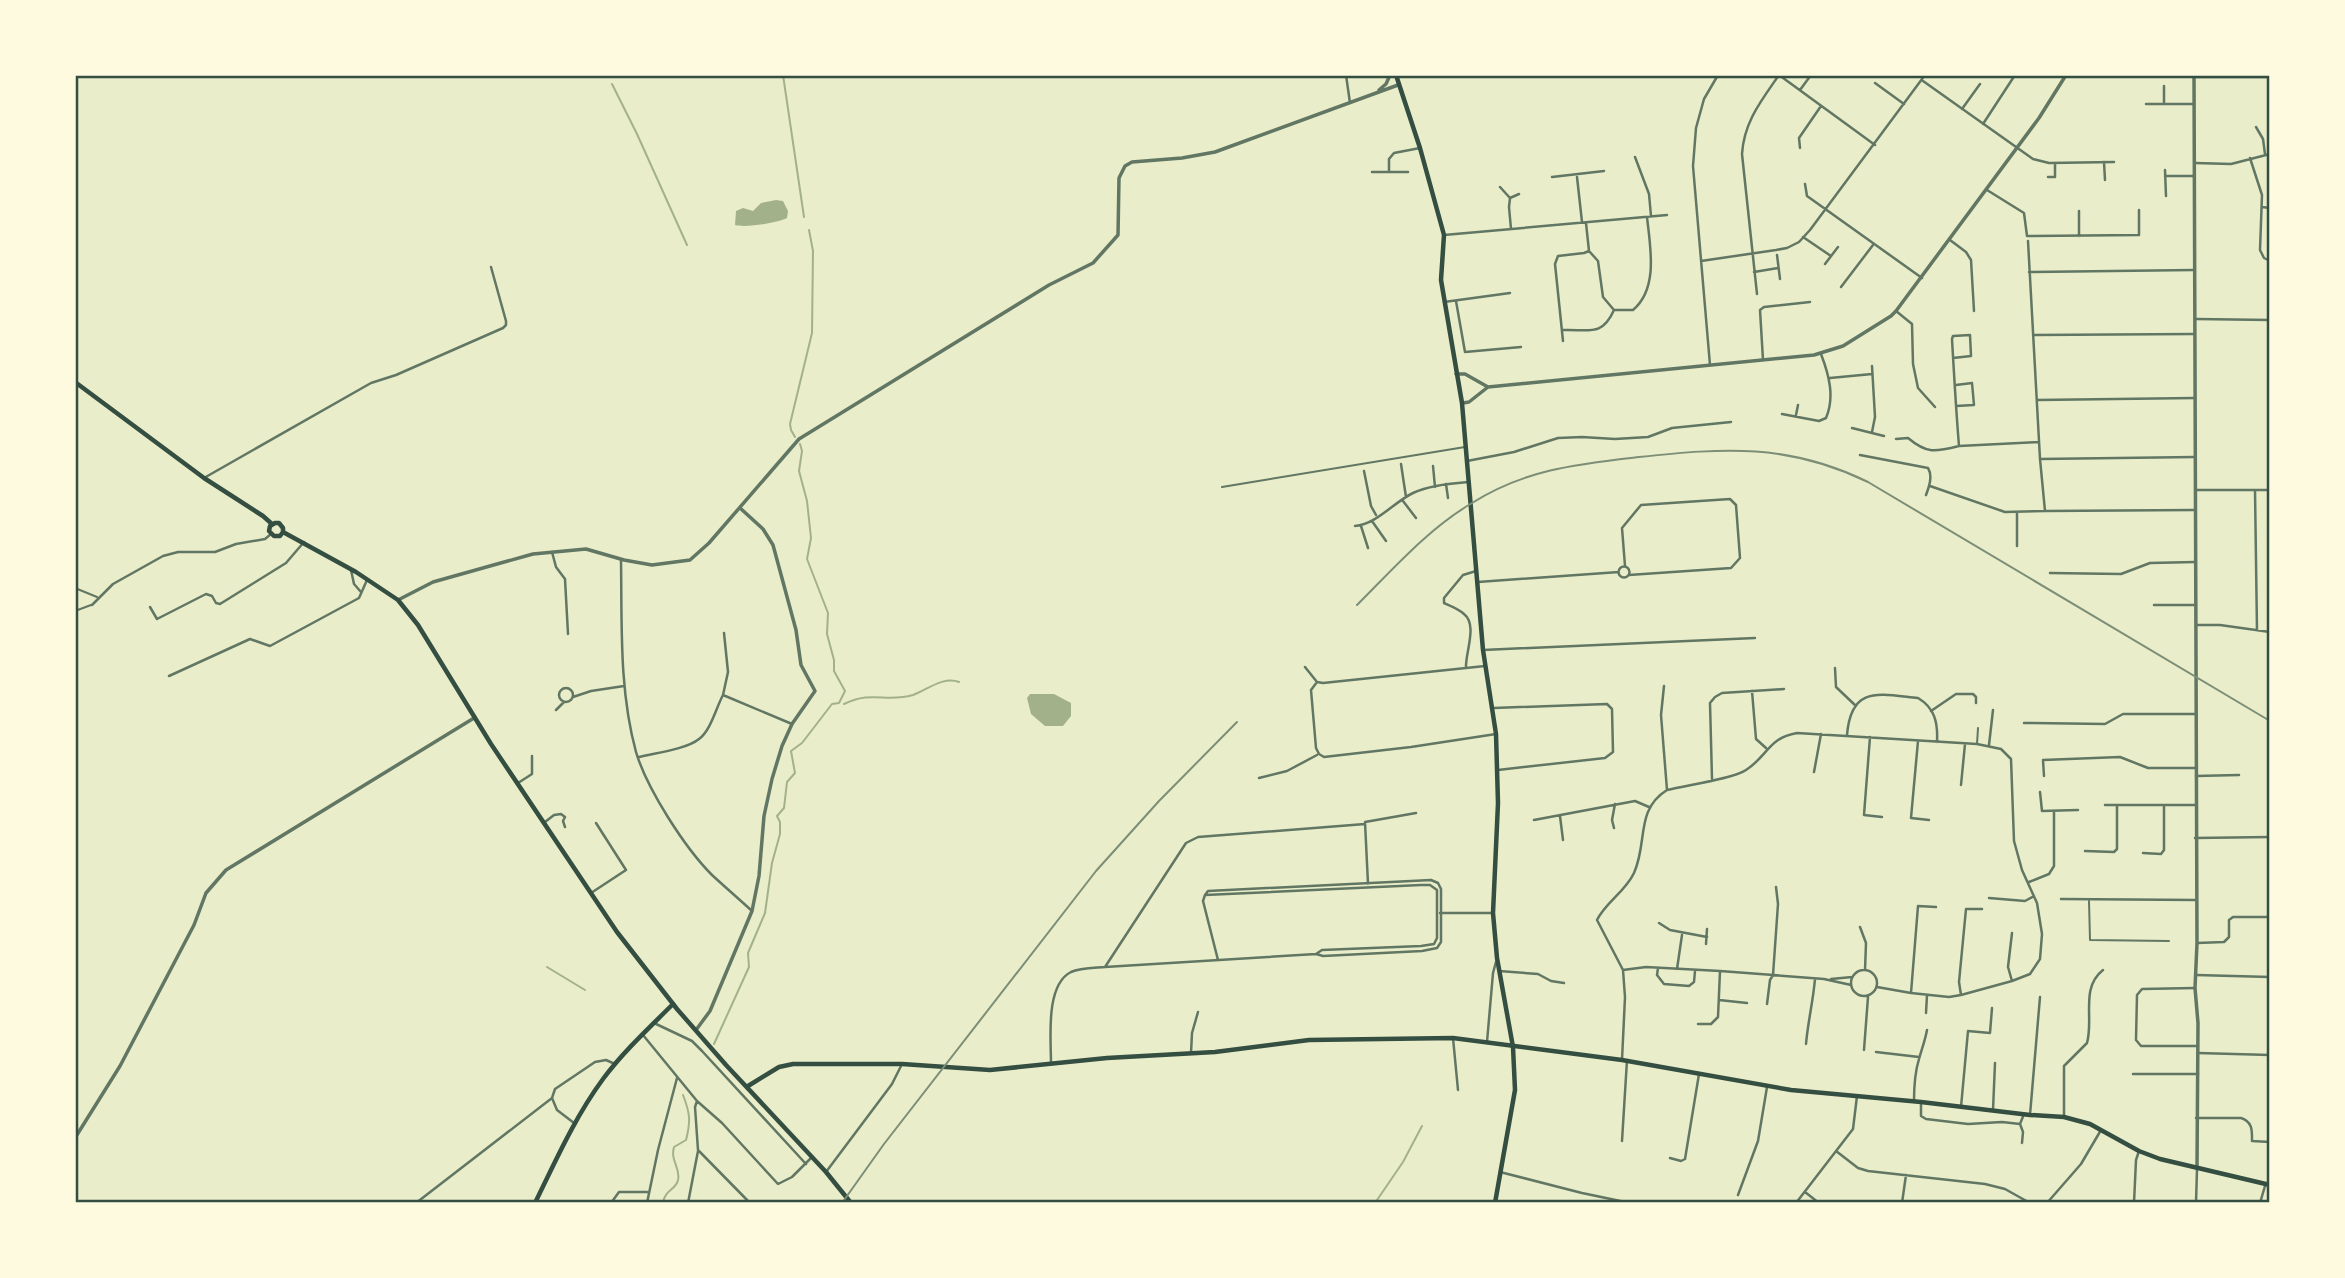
<svg xmlns="http://www.w3.org/2000/svg" width="2345" height="1278" font-family="'Public Sans',sans-serif">
	<style>
		.water { fill: #a3b18a }
		.lines { fill: none; stroke-linecap: round; stroke-linejoin: round }
		.stream { stroke: #a3b18a; stroke-width: 2 }
		.service { stroke: #617663; stroke-width: 2 }
		.minor { stroke: #617663; stroke-width: 2.5 }
		.tertiary { stroke: #617663; stroke-width: 3.5 }
		.secondary { stroke: #344e41; stroke-width: 4.5 }
		.primary { stroke: #344e41; stroke-width: 4.5 }
		.rail { stroke: #7c8e77; stroke-width: 2 }
		.neatline { fill: none; stroke: #344e41; stroke-width: 2.5 }
	</style>
	<rect width="100%" height="100%" fill="#e9edc9"/>
	<path class="water" d="M776,200L783,201L788,211L787,218C777,223 746,228 735,225L736,211L743,208L753,211L761,203Z
		M1030,694H1054L1071,703V716L1063,726H1045L1031,714L1027,698Z"/>
	<g class="lines">
		<path class="stream" d="M783,75L804,217
			M612,84L637,134L687,245
			M795,437L791,430L790,424L812,333L813,251L809,230
			M844,704C873,690 885,703 913,695C927,690 943,676 959,682
			M547,967L585,990
			M714,1044L749,967L748,953L765,913L772,863L780,834V822L777,816L784,808L787,782L795,773L791,751L802,743L832,704L839,703L845,691L834,671V660L827,634L828,613L807,559L811,538L807,501L799,471L802,451L800,444
			M663,1203C665,1189 676,1190 678,1180C681,1168 670,1161 674,1147L686,1140C691,1121 690,1113 683,1095
			M1375,1203L1403,1162L1422,1126"/>
		<path class="service" d="M1222,487L1465,447
			M75,588L97,597
			M75,611L91,605
			M1977,744L1978,728
			M2089,901L2090,940L2169,941"/>
		<path class="minor" d="M1346,75L1350,103
			M2194,77H2270
			M1923,81L2033,159L2049,163L2114,162
			M1875,83L1904,104
			M2164,86V104
			M1800,90L1811,75
			M2146,104H2194
			M1962,109L1980,84
			M1983,124L2015,75
			M2256,127L2263,139L2265,154
			M1800,148L1799,138L1821,106
			M1635,157L1649,194L1651,216
			M2250,158L2262,195L2260,250L2264,258L2270,261
			M2104,162L2105,180
			M2195,163L2231,164L2270,154
			M2165,170L2166,196
			M1372,172H1408
			M1389,172V159L1394,153L1420,148
			M2165,176H2193
			M1552,177L1604,171
			M1577,177L1582,222
			M2048,177H2055V163
			M1805,184L1807,196L1922,278
			M1500,187L1510,198L1509,207L1511,229
			M1987,190L2024,213L2027,236L2139,235V210
			M1510,198L1519,194
			M2262,207L2270,208
			M2079,211V236
			M1586,223L1589,251L1598,261L1603,297L1614,310H1633C1659,288 1650,246 1647,217
			M1444,235L1667,215
			M1803,237L1831,256
			M1950,240L1966,252L1971,260L1974,311
			M2028,241L2040,459
			M1777,255L1780,279
			M1701,261L1776,250L1787,248L1799,242L1810,230L1925,75
			M1825,264L1838,247
			M1754,272L1778,268
			M2029,272L2194,270
			M1841,287L1873,245
			M1757,294L1742,154C1744,122 1761,101 1779,75L1875,145
			M1456,301L1465,352L1521,347
			M1444,302L1510,293
			M1896,311L1912,324L1913,364L1918,388L1935,407
			M2196,319L2270,320
			M1563,330C1589,329 1602,337 1614,310
			M2033,335L2194,334
			M1563,341L1555,264L1558,256L1584,253L1589,251
			M1953,358L1971,356L1970,335L1953,336L1952,339C1954,374 1956,410 1959,446L2039,442
			M1763,360L1760,310L1764,307L1810,302
			M1710,365L1693,166L1696,128L1704,99L1718,75
			M1872,366L1875,417L1872,432
			M1830,378L1872,374
			M2037,400L2195,398
			M1956,406L1974,405L1972,383L1956,385
			M1782,414L1819,421L1826,418C1835,397 1829,375 1821,354
			M1796,415L1798,405
			M1852,428L1884,436
			M1896,439L1908,438C1927,454 1935,452 1959,446
			M1860,455L1928,468C1933,476 1929,487 1926,495
			M2195,457L2040,459L2045,511L2195,510
			M1467,461L1514,452L1558,438L1582,437L1615,439L1648,437L1672,428L1731,422
			M1401,464L1406,497
			M1433,466L1435,487
			M1364,471L1371,506L1376,515
			M204,478L371,383L396,375L503,328L506,325V321L491,267
			M1446,484L1448,498
			M1930,486L2005,512L2045,511
			M2196,490H2270
			M2255,490L2257,630
			M1403,501L1416,518
			M2017,512V546
			M1372,521L1386,541
			M1355,526C1377,524 1394,502 1413,493C1430,485 1451,484 1469,482
			M1361,526L1368,548
			M552,552L556,567L565,579L568,634
			M621,560C622,624 619,690 636,752C647,789 685,848 712,875C725,887 739,899 752,911
			M1625,566L1622,528L1641,505L1730,499L1736,505L1740,558L1731,568L1629,575
			M1618.5 572a5.5 5.5 0 1 1 11 0a5.5 5.5 0 1 1-11 0Z
			M351,570L354,584L361,592
			M2050,573L2121,574L2150,563L2195,562
			M1478,582L1619,572
			M92,605L113,584L163,556L178,552H215L236,544L265,539L271,534
			M2154,605H2196
			M150,607L157,619L206,594L212,596L216,603L220,604L286,563L304,542
			M2197,625H2220L2270,632
			M1483,650L1755,638
			M1305,667L1317,682L1323,683L1485,666
			M1466,668C1465,653 1478,625 1464,614C1459,609 1451,606 1444,603V598L1463,575L1476,571
			M1835,668L1836,687L1856,706
			M169,676L250,639L270,646L359,598L367,580
			M1317,682L1311,690L1316,748L1319,754L1324,757L1411,747L1496,734
			M1664,686L1661,715L1667,790
			M559 695a7 7 0 1 1 14 0a7 7 0 1 1-14 0Z
			M1752,691L1756,739L1766,748
			M723,695L728,672L724,633
			M573,697L591,691L624,686
			M1494,708L1607,704L1612,709L1613,752L1605,758L1498,770
			M556,710L564,702
			M1931,711L1956,694H1973L1976,697V703
			M2024,723L2105,724L2123,714H2196
			M1847,735C1851,685 1879,694 1918,698C1935,708 1938,723 1937,742
			M1870,737L1864,815L1882,817
			M1918,741L1911,818L1929,820
			M1989,745L1993,710
			M639,757C655,753 687,749 699,739C711,730 716,708 723,695L792,724
			M1814,772L1821,734
			M2044,776L2043,760L2120,757L2148,768H2196
			M2196,776L2239,775
			M1259,778L1287,771L1317,755
			M1712,779L1710,703L1715,697L1722,693L1784,689
			M518,783L532,774V756
			M1961,785L1965,744
			M2040,792L2042,811L2078,810
			M2105,805H2195
			M1560,816L1563,840
			M1534,820L1635,801L1649,807
			M545,822L554,815L561,814L565,817L563,821L565,827
			M1614,828L1612,820L1615,804
			M2195,838L2270,837
			M2085,851L2114,852L2117,849V805
			M2143,853L2161,854L2164,850V806
			M2029,882L2049,874L2054,866V811
			M1368,884L1365,822L1416,813
			M591,893L626,870L596,823
			M1989,898L2025,901L2034,896
			M2061,899L2196,900
			M1440,913H1493
			M1659,923L1670,930L1707,937
			M1860,927L1866,943L1865,970
			M2197,943L2224,942L2229,937V920L2233,917H2270
			M1706,944L1707,929
			M1218,960L1203,901L1205,895L1421,885H1430L1437,890V938L1434,944L1421,946L1322,950L1316,954
			M1105,967L1186,843L1198,837L1365,824
			M1658,968L1657,975L1664,984L1689,986L1694,982L1695,971
			M1677,969L1682,935
			M1623,970L1646,967L1720,971L1824,979L1851,985
			M1851 983a13 13 0 1 1 26 0a13 13 0 1 1-26 0Z
			M1499,971L1538,974L1551,981L1564,983
			M2196,975L2270,977
			M1831,979L1852,977
			M2012,981L2008,967L2012,933
			M2195,988L2142,989L2137,995L2136,1040L2141,1046H2198
			M1911,993L1918,906L1936,907
			M1961,995L1959,982L1966,909H1982
			M1719,1000L1747,1003
			M1767,1004L1770,980L1773,975L1778,904L1776,887
			M1926,1013L1927,995
			M654,1023L692,1041L702,1051L806,1164
			M1698,1024H1711L1718,1017L1720,971
			M643,1035L697,1101L722,1123L778,1184L792,1177L811,1158
			M1453,1038L1458,1090
			M1487,1042L1493,973L1496,962
			M1806,1044C1808,1021 1813,1002 1815,979
			M1864,1050L1868,997
			M1876,1052L1919,1057
			M1191,1053L1192,1033L1198,1012
			M2198,1053L2270,1055
			M1622,1060L1625,997L1623,970L1597,920C1606,902 1625,892 1634,873C1648,842 1635,810 1667,790C1686,785 1733,779 1746,770C1768,756 1768,738 1797,733L1977,744L2001,749L2011,759L2014,841L2022,870L2037,903L2042,934L2040,959L2030,974L2012,981L1961,995L1949,997L1911,993L1877,987
			M1051,1063C1051,1040 1045,985 1071,972C1080,968 1095,968 1105,967L1316,954L1323,956L1422,951L1437,948L1441,942V889L1438,883L1431,880L1208,891L1205,895
			M2133,1074H2198
			M697,1101L695,1107L698,1150L750,1203
			M1914,1101C1914,1087 1915,1072 1919,1059C1922,1048 1925,1041 1927,1030
			M1921,1102V1116L1926,1119L1968,1124L2002,1122L2020,1124
			M1961,1107L1968,1031L1990,1033L1992,1008
			M1993,1110L1995,1063
			M2030,1115L2040,997
			M2064,1117V1066L2087,1043C2094,1019 2080,988 2103,970
			M2196,1118H2241C2253,1122 2252,1131 2252,1141L2270,1142
			M574,1123L557,1110L552,1098L555,1089L595,1062L606,1060L615,1064
			M1622,1141L1627,1060
			M2022,1143L2023,1132L2020,1124L2024,1114
			M1836,1151L1858,1168L1868,1171L1985,1184L2005,1189L2030,1203
			M1670,1158L1681,1161L1685,1159L1699,1074
			M826,1172L892,1084L902,1064
			M1500,1172L1582,1193L1630,1203
			M1805,1192L1819,1203
			M1738,1195L1758,1141L1767,1087
			M416,1203L552,1098
			M611,1203L619,1192H647
			M647,1203L658,1150L677,1078
			M688,1203L698,1151
			M1796,1203L1853,1129L1857,1096
			M1902,1203L1906,1175
			M2047,1203L2081,1164L2101,1130
			M2134,1203L2136,1160L2139,1151
			M2196,1203L2197,1169
			M2260,1203L2265,1186"/>
		<path class="tertiary" d="M2194,75L2197,943L2195,988L2198,1023L2197,1167
			M1379,90L1386,84L1390,75
			M1456,374H1465L1488,387
			M1463,403L1469,402L1488,387L1814,355L1843,346L1891,316L1896,311L2039,118L2066,75
			M398,600L433,582L533,554L586,549L624,560L652,565L690,560L709,543L799,439L1049,285L1093,263L1118,235L1119,178L1125,166L1132,162L1182,158L1215,152L1398,85
			M696,1030L710,1011L752,911L759,876L764,816L772,779L782,746L792,724L815,691L801,665L796,630L773,545L763,529L740,508
			M75,1138L120,1066L194,925L206,893L226,870L474,718"/>
		<path class="secondary" d="M1396,75L1420,148L1444,235L1441,280L1462,403L1483,650L1496,734L1498,803L1493,913L1497,958L1513,1047L1515,1090L1495,1203
			M535,1203C556,1160 575,1117 603,1079C623,1052 649,1028 673,1004"/>
		<path class="primary" d="M75,382L204,478L263,516L272,524
			M283,532L280,536H274L269,531L270,526L275,523H279L283,528V532L356,572L398,600L418,625L491,744L617,932L677,1009L726,1065L826,1172L851,1203
			M748,1086L779,1067L793,1064H902L990,1070L1107,1058L1215,1052L1309,1040L1453,1038L1622,1060L1791,1090L1921,1102L2030,1115L2064,1117L2090,1124L2139,1151L2160,1159L2270,1185"/>
		<path class="rail" d="M1357,605C1393,569 1428,529 1472,503C1526,469 1578,464 1639,457C1725,448 1788,443 1868,482L2270,721
			M842,1203L884,1144L1096,871L1159,801L1237,722"/>
	</g>
	<rect width="2345" height="1278" fill="none" stroke="#fefae0" stroke-width="154"/>
	<rect x="77" y="77" width="2191" height="1124" class="neatline"/>
</svg>
